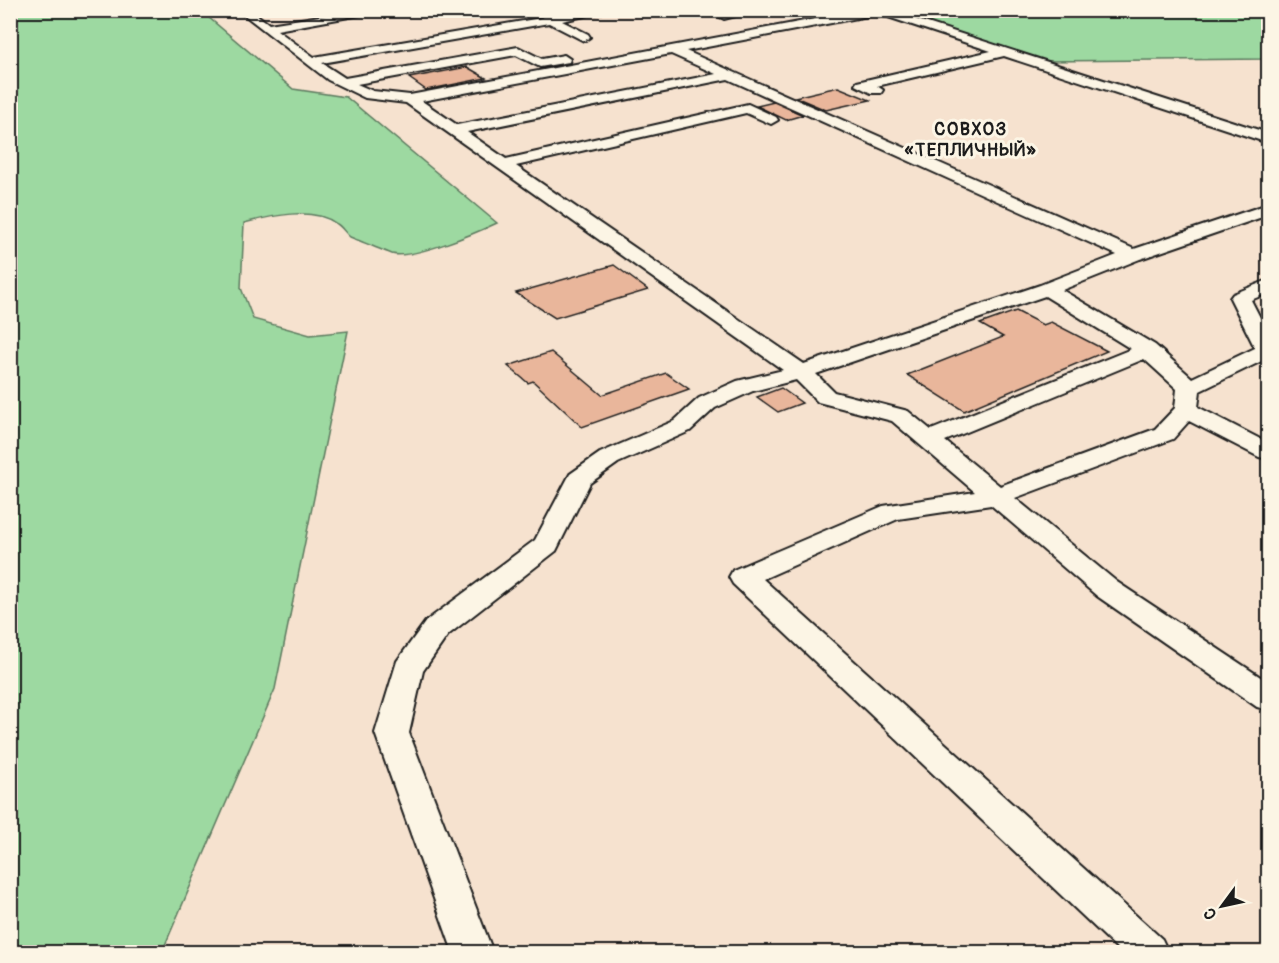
<svg xmlns="http://www.w3.org/2000/svg" width="1279" height="963" font-family="Pangolin,sans-serif">
	<style>
		.built { fill: #f6e2cf }
		.green { fill: #9dd9a1; stroke: #5c7a5e; stroke-width: 1.5 }
		.lines { fill: none; stroke-linecap: round; stroke-linejoin: round }
		.stream { fill: #5c8496; fill-rule: evenodd }
		.building { fill: #e9b69b; stroke: #1c1c1c; stroke-width: 1.5 }
		.minor-casing { stroke: #1c1c1c; stroke-width: 4 }
		.minor { fill: #fcf5e5; fill-rule: evenodd }
		.labels { text-anchor: middle; stroke-width: 6; stroke-linejoin: round; paint-order: stroke }
		.far-district-label { font-size: 18px; font-weight: bold; letter-spacing: 1.5px; fill: #1c1c1c; stroke: #fcf5e5 }
	</style>
	<rect width="100%" height="100%" fill="#fcf5e5"/>
	<filter id="ink" filterUnits="userSpaceOnUse"><feTurbulence type="fractalNoise" baseFrequency=".0167" numOctaves="2"/><feDisplacementMap in="SourceGraphic" scale="12" xChannelSelector="R" yChannelSelector="G"/><feConvolveMatrix kernelMatrix="1 2 1 2 8 2 1 2 1" color-interpolation-filters="sRGB"/></filter>
	<g filter="url(#ink)">
		<path class="built" d="M888,10L1043,61L1268,59V952H162L275,689L348,331L310,335L253,319L241,288L244,223L277,215H313L336,223L351,238L394,255L425,250L473,234L497,223L346,97L293,89L201,11Z"/>
		<path class="green" d="M10,11H201L293,89L346,97L497,223C478,232 412,260 392,254C389,253 353,238 350,237C345,233 342,227 337,224C312,206 271,216 244,223L241,288L253,319L310,335L348,331L275,689L162,952H11Z
			M888,11H1268V59L1043,61Z"/>
		<g class="lines">
			<path class="stream" d="M1268,10V12L1264,10Z"/>
		</g>
		<path class="building" d="M467,67L486,78L426,90L409,78Z
			M838,87L870,100L826,110L795,97Z
			M774,102L803,115L786,120L757,106Z
			M614,265L648,290L555,318L516,293Z
			M1016,311L1043,325L1051,322L1107,351L964,411L907,375L1003,337L980,324Z
			M551,352L602,395L666,373L689,389L582,427L533,381L528,383L508,366Z
			M781,388L802,403L778,412L757,397Z"/>
		<g class="lines">
			<g class="minor-casing">
				<path id="minor" d="M238,10H251L269,24L358,10H388L277,30L314,57L541,18L547,15L612,10L562,21L588,34L590,37L584,41L549,23L322,63L345,78L518,47L542,59L564,55L570,59L569,62L540,67L516,55L357,84L373,91L410,95L863,10L890,11L1268,133V143L1004,56L877,86L883,90L881,93H871L855,85L857,82L991,51L888,17L873,15L686,51L1134,249L1268,204V215L1140,259L1062,290L1155,345L1192,378L1255,348L1230,298L1233,294L1268,280V293L1251,300L1268,333V358L1200,391L1198,407L1268,443V459L1259,457L1189,421L1173,439L1015,498L1117,582L1268,682V710L1257,707L1097,596L991,505L898,519L763,579L1162,939L1168,952H1121L733,584L729,577L733,570L883,506L975,492L892,421L818,402L796,380L753,391L715,408L690,431L618,463L590,483L556,551L448,635L423,671L409,733L493,952H453L375,733L397,661L426,621L535,540L570,474L600,453L674,421L699,398L737,381L783,370L406,103L365,98L328,80ZM671,54L716,74L457,125L422,101ZM728,79L1117,255L1040,285L804,364L516,166L746,113L771,124L778,120L776,117L748,104L506,159L467,132ZM1045,296L1131,349L931,430L908,411L834,392L816,374ZM1144,359L1177,389L1175,408L1155,429L1000,486L945,441Z
					M734,10H759L724,19L718,16Z"/>
			</g>
			<use href="#minor" class="minor"/>
		</g>
	</g>
	<g class="labels">
		<g class="far-district-label">
			<text x="971" y="135">СОВХОЗ<tspan x="971" dy="21">«ТЕПЛИЧНЫЙ»</tspan></text>
		</g>
	</g>
	<rect width="1279" height="963" fill="none" stroke="#fcf5e5" stroke-width="36"/>
	<rect x="18" y="18" width="1243" height="927" fill="none" stroke="#1c1c1c" stroke-width="2" filter="url(#ink)"/>
	<g transform="translate(1222 906) rotate(237)" stroke="#fcf5e5" stroke-width="4.5" paint-order="stroke">
	<path d="M0-4.5L10 22L0 15L-10 22Z" fill="#1c1c1c"/>
	<text y="-9" font-size="16" font-weight="bold" text-anchor="middle" fill="#1c1c1c">С</text>
	</g>
</svg>
